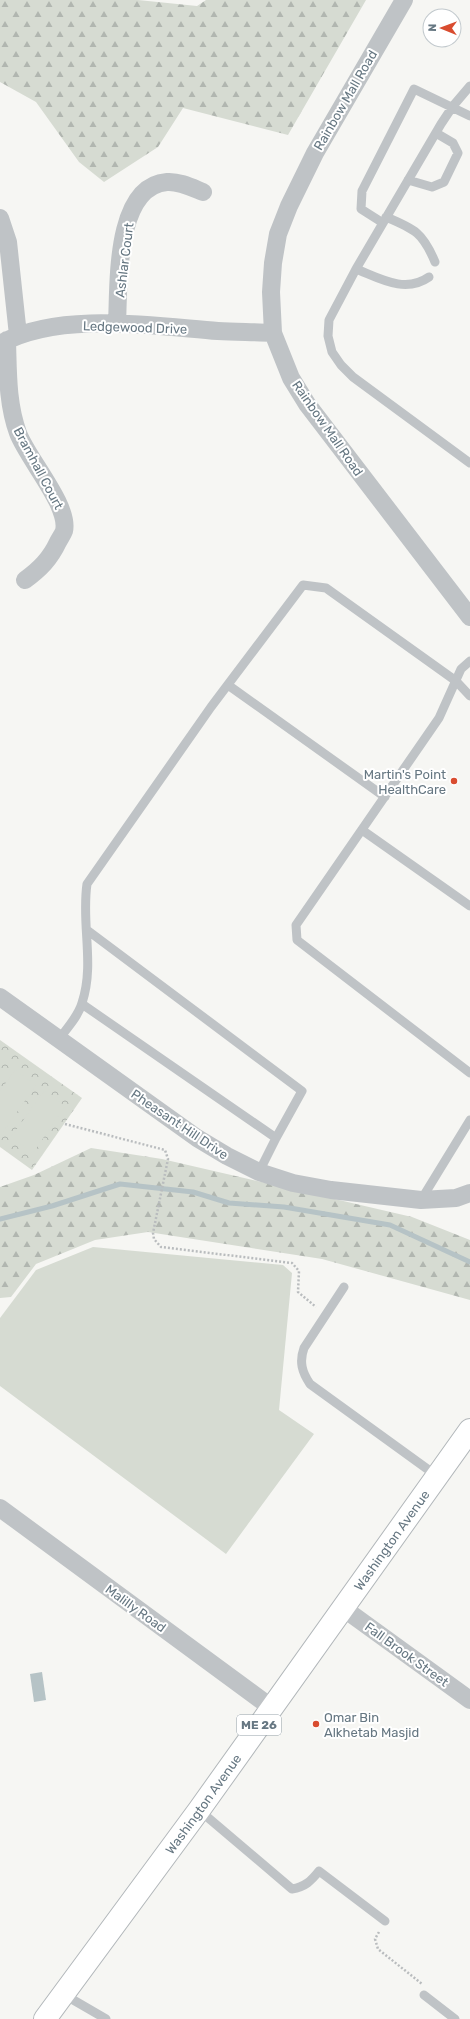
<svg xmlns="http://www.w3.org/2000/svg" width="470" height="2019" font-family="Rubik,sans-serif">
	<style>
		.forest { fill: url(#forest-firs) }
		.park { fill: url(#park-crowns) }
		.pitch { fill: #d6dbd2 }
		.water { fill: #b6c3c6 }
		.lines { fill: none; stroke-linecap: round; stroke-linejoin: round }
		.stream { stroke: #b6c3c6; stroke-width: 5 }
		.primary-casing { stroke: #b2b7ba; stroke-width: 24 }
		.path { stroke: #b9bcbe; stroke-width: 2.5; stroke-dasharray: 2 2; stroke-linecap: butt }
		.lane { stroke: #bfc3c6; stroke-width: 9 }
		.street { stroke: #bfc3c6; stroke-width: 18 }
		.primary { stroke: #fff; stroke-width: 22 }
		.poi-dot { fill: #d94c2f; stroke: #fff; stroke-width: 1.5 }
		.labels { text-anchor: middle; stroke-width: 4; stroke-linejoin: round; paint-order: stroke }
		.shield { fill: #fff; stroke: #94a0a8; stroke-width: 1 }
		.shield-label { font-size: 12px; font-weight: bold; fill: #667782 }
		.street-label { font-size: 13px; fill: #667782; stroke: #fff }
		.poi-label { font-size: 13px; fill: #667782; stroke: #fff; text-anchor: end }
	</style>
	<defs>
		<pattern id="forest-firs" width="22" height="20" patternUnits="userSpaceOnUse"><rect width="22" height="20" fill="#d6dbd2"/><path d="M5 1l3.5 6h-7zM16 11l3.5 6h-7z" fill="#b1b6b0"/></pattern>
		<pattern id="park-crowns" width="20" height="18" patternUnits="userSpaceOnUse"><rect width="20" height="18" fill="#d6dbd2"/><path d="M2 6a3 3 0 1 1 6 0M12 15a3 3 0 1 1 6 0" fill="none" stroke="#b1b6b0"/></pattern>
	</defs>
	<rect width="100%" height="100%" fill="#f6f6f3"/>
	<path class="forest" d="M0,0H138L197,6L206,0H366L288,135L183,108L158,147L104,182L79,162L36,102L0,82Z
		M91,1148L162,1159L412,1217L470,1240V1300L322,1259L148,1232L95,1240L36,1264L11,1297L0,1298V1187L34,1175Z"/>
	<path class="park" d="M0,1040L82,1098L32,1170L0,1147Z"/>
	<path class="pitch" d="M15,1070L36,1085L3,1132L0,1130V1091Z
		M44,1091L65,1106L33,1153L11,1137Z
		M93,1247L283,1265L292,1273L279,1410L314,1434L226,1554L0,1386V1318L36,1270Z"/>
	<path class="water" d="M42,1672L46,1700L34,1702L30,1674Z"/>
	<g class="lines">
		<path class="stream" d="M0,1219L52,1206L120,1184L193,1192L229,1203L284,1207L390,1225L470,1262"/>
		<g class="primary-casing">
			<g id="primary">
				<path id="s1" d="M45,2019L199,1810L470,1430"/>
			</g>
		</g>
		<path class="path" d="M65,1124L165,1150L168,1159L153,1233L154,1239L161,1247L292,1263L299,1271L298,1292L316,1307
			M379,1932L375,1939L378,1949L422,1984"/>
		<path class="lane" d="M470,86L453,106L441,124L356,269L329,320L328,336L332,352L341,365L353,377L470,463
			M408,180L432,187L444,182L458,153L453,143L436,133
			M386,217C415,229 423,233 435,262
			M383,223L361,209L362,191L414,89L470,116
			M356,269C379,278 405,294 429,277
			M470,661L461,669L439,718L296,925L297,940L470,1073
			M228,685L385,797
			M362,830L470,906
			M87,930L302,1091L276,1138
			M82,1004L276,1138L259,1172
			M59,1039C67,1028 78,1017 82,1003C95,964 81,924 87,884L211,707L303,585L326,588L456,681L470,696
			M421,1200L470,1120
			M344,1287L304,1348C299,1362 302,1372 310,1384L437,1476
			M199,1810L292,1889C305,1887 311,1881 319,1871L385,1921
			M63,1994L106,2019
			M424,1995L455,2019"/>
		<path class="street" d="M404,0L315,153L289,206L278,234L273,263L271,292L273,333L291,378L307,404L470,617
			M0,218L8,242L18,335
			M117,324C119,286 114,186 167,182C179,181 193,188 203,192
			M7,340C8,371 7,403 18,433C27,458 70,506 64,531C63,534 60,538 58,542C50,559 40,569 25,580
			M0,344C59,311 153,326 218,331C236,332 255,332 273,333
			M0,997L197,1138L227,1156L259,1172L293,1183L331,1190L421,1200L456,1198L470,1193
			M0,1508L272,1708
			M343,1608L470,1700"/>
		<use href="#primary" class="primary"/>
	</g>
	<g class="poi-dot">
		<circle cx="454" cy="781" r="4"/>
		<circle cx="316" cy="1724" r="4"/>
	</g>
	<g class="labels">
		<rect class="shield" x="237" y="1715" width="44" height="20" rx="3"/>
		<g class="shield-label">
			<text x="259" y="1729">ME 26</text>
		</g>
		<g class="street-label">
			<text transform="translate(345 100) rotate(-60)" y="5">Rainbow Mall Road</text>
			<text transform="translate(124 260) rotate(-83)" y="5">Ashlar Court</text>
			<text transform="translate(135 327) rotate(2)" y="5">Ledgewood Drive</text>
			<text transform="translate(328 428) rotate(55)" y="5">Rainbow Mall Road</text>
			<text transform="translate(39 468) rotate(62)" y="5">Bramhall Court</text>
			<text transform="translate(180 1124) rotate(34)" y="5">Pheasant Hill Drive</text>
			<text dy="5" stroke="none"><textPath href="#s1" startOffset="591">Washington Avenue</textPath></text>
			<text transform="translate(136 1608) rotate(36)" y="5">Malilly Road</text>
			<text transform="translate(407 1654) rotate(36)" y="5">Fall Brook Street</text>
			<text dy="5" stroke="none"><textPath href="#s1" startOffset="267">Washington Avenue</textPath></text>
		</g>
		<g class="poi-label">
			<text x="446" y="779">Martin's Point<tspan x="446" dy="15">HealthCare</tspan></text>
			<text x="324" y="1722" text-anchor="start">Omar Bin<tspan x="324" dy="15">Alkhetab Masjid</tspan></text>
		</g>
	</g>
	<g transform="translate(442 28) rotate(271)"><circle r="19" fill="#ffffff" stroke="#c2c9cd"/>
	<path d="M0-3L7 15L0 10L-7 15Z" fill="#d94c2f"/>
	<text y="-6" font-size="11" font-weight="bold" text-anchor="middle" fill="#667782">N</text>
	</g>
</svg>
